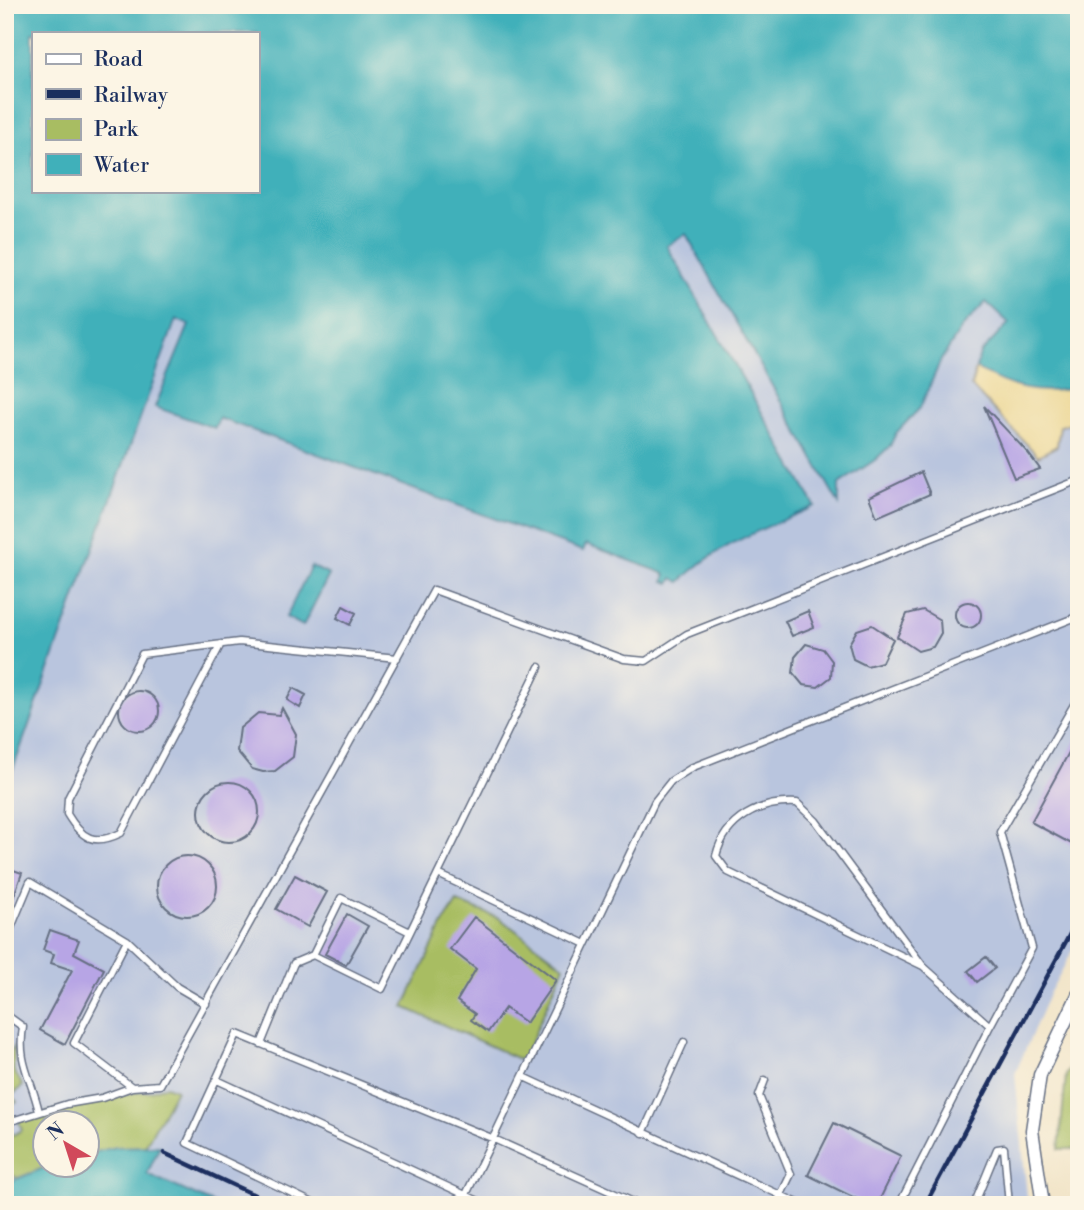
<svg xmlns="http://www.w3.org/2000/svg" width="1084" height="1210" font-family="'Libre Bodoni',serif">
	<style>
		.industrial { fill: #b9c5de }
		.green { fill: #a8bd62; stroke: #627660; stroke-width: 2 }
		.sand { fill: #eeda9e; stroke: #84847e; stroke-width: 2 }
		.water { fill: #40b0ba; stroke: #2e708c; stroke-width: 2; fill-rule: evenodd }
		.building { fill: #b7a5e5 }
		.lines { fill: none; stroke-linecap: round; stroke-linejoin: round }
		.service-casing { stroke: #666f83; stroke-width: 9 }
		.minor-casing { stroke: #666f83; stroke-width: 15 }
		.service { stroke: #fff; stroke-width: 6 }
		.minor { stroke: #fff; stroke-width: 12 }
		.rail { stroke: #1b2f5e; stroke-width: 4.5 }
	</style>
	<rect width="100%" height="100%" fill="#fcf5e5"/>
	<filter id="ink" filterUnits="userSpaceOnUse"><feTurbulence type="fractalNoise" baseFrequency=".0143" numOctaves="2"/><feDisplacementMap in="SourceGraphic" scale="14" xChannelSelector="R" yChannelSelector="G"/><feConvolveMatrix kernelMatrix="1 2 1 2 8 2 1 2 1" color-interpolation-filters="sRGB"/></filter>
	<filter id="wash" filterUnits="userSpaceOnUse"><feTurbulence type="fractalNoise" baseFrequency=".00686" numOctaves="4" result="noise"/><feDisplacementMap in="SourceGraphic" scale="28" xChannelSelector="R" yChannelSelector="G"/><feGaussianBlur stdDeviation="1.57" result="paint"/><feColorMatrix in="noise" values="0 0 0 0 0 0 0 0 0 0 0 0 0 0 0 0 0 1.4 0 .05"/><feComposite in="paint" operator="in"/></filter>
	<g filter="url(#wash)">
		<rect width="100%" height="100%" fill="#f2e5c9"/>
		<path class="industrial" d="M686,234L839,504V484L890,446L896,433L920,408L941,360L963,326L987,302L1009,322L980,354L1056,392L1079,387V939L1049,994L1015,1074L1028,1205H217L147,1173L159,1146L116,1147L88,1154V1122H46V1164L51,1165L5,1184V791L176,319L189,325L156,406L215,428L219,418L583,551L586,544L680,581L700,561L730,542L815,506L667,246Z"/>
		<path class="green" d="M457,902L499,918L564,966L523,1061L404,1007L444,922Z
			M14,1047V1071L23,1086L12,1095L17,1102L5,1110V1062Z
			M1079,1051V1149H1059L1066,1075Z
			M166,1086L176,1090L145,1146L116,1147L88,1154V1122H46V1164L51,1165L18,1178L5,1172V1125L13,1135L22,1130L18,1120L114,1095L150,1091Z"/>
		<path class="sand" d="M976,368C1008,388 1042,395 1079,387V426L1076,423L1060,426L1057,446L1038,456L971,386Z"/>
		<path class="water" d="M5,5H1079V387C1039,396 1010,389 976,368L980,354L1009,323L986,302L963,326L941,360L920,408L896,433L890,446L875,460L839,484V504L686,234L667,246L815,506C767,528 718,543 680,582L673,578L670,583L664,581L666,574L586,544L583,551L219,418L215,428L155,407L189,325L176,319L5,791ZM33,33H257V191H33Z
			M311,566L329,575L303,626L286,617Z
			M160,1146L147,1174L217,1205H5V1184L51,1165L88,1164V1154L116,1147Z"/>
		<g id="blocks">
			<path class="building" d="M984,406L1028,453L1040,469L1014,478Z
				M921,472L930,494L877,517L869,497Z
				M955 615a13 13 0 1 1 26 0a13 13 0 1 1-26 0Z
				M343,606L356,613L350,625L337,618Z
				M923,610L940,620L941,633L933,647L918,651L897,637L907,614Z
				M808,611L814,627L792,636L785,621Z
				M872,625L893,639L882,662L867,666L853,659L849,644L857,630Z
				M806,644L823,649L832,661L831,677L818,687L803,685L793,673L795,657Z
				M293,688L306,695L300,708L287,700Z
				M119 711a20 20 0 1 1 40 0a20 20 0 1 1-40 0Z
				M282,708L296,734L293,757L275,771L263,772L252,769L237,751L240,728L258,713L279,715Z
				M1079,734V848L1031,822Z
				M199 812a30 30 0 1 1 60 0a30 30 0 1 1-60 0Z
				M157 886a30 30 0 1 1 60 0a30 30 0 1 1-60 0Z
				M5,867L22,873L7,915H5Z
				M295,875L327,892L308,927L276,909Z
				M347,914L368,926L346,965L325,954Z
				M474,917L556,980L526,1023L505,1008L488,1032L471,1020L475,1014L457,1001L476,969L450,949Z
				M50,930L79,940L74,953L104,969L65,1044L40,1030L72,970L51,963L54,954L43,950Z
				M986,957L995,968L977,982L968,971Z
				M834,1123L901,1156L877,1205H869L808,1175Z"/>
		</g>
	</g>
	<g filter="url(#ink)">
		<use href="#blocks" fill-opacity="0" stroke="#666f83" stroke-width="2"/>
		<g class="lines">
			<g class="service-casing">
				<path id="service" d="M221,644L121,833C94,846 82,839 67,814L68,798L142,654L239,642L397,658
					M438,874L539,667
					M410,932L438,874L586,944
					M127,940L74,1043L132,1087
					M5,942L30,882L127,940L177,987L206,1004
					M5,1014L23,1027C17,1063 32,1079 39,1112
					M990,1026L1032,948L1000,832L1079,696
					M261,1044L294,963L313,955L341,898L410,932L382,989L313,955
					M524,1077L802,1205
					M217,1080L487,1205
					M765,1080L759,1096L791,1174L776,1205
					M5,1123L67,1104L102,1098L132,1087L160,1085L434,590L624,659L646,661L687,634L1079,480
					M643,1133L684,1042
					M317,1205L187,1143L237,1034L494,1139L640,1205
					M461,1205L655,801L671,781L693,767L1079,616
					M899,1205L990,1026L923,966L728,872L716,856C725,819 760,801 797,803L816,821L923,966
					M974,1205L997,1149L1004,1148L1009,1205"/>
			</g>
			<g class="minor-casing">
				<path id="minor" d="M1043,1205L1032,1130L1040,1075L1079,993"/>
			</g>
			<use href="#service" class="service"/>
			<use href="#minor" class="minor"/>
			<path class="rail" d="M164,1153L276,1205
				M925,1205L1079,917"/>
		</g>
	</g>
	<rect width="1084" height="1210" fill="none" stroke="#fcf5e5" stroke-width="28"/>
	<rect x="32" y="32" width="228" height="161" fill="#fcf5e5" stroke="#a2a6af" stroke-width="2"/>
	<rect x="46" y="54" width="35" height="10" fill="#ffffff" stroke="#a2a6af" stroke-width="2"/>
	<text x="94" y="66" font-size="21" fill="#1b2f5e">Road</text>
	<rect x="46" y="89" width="35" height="10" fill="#1b2f5e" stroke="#a2a6af" stroke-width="2"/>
	<text x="94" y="102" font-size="21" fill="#1b2f5e">Railway</text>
	<rect x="46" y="119" width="35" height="21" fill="#a8bd62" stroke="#a2a6af" stroke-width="2"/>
	<text x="94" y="136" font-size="21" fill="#1b2f5e">Park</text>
	<rect x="46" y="154" width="35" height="21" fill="#40b0ba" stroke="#a2a6af" stroke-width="2"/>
	<text x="94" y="172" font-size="21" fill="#1b2f5e">Water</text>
	<g transform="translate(66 1144) rotate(321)"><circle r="33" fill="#fcf5e5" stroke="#a2a6af" stroke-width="2"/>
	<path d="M0-5L12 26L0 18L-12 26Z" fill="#d1495b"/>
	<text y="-10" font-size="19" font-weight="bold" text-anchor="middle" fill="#1b2f5e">N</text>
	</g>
</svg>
